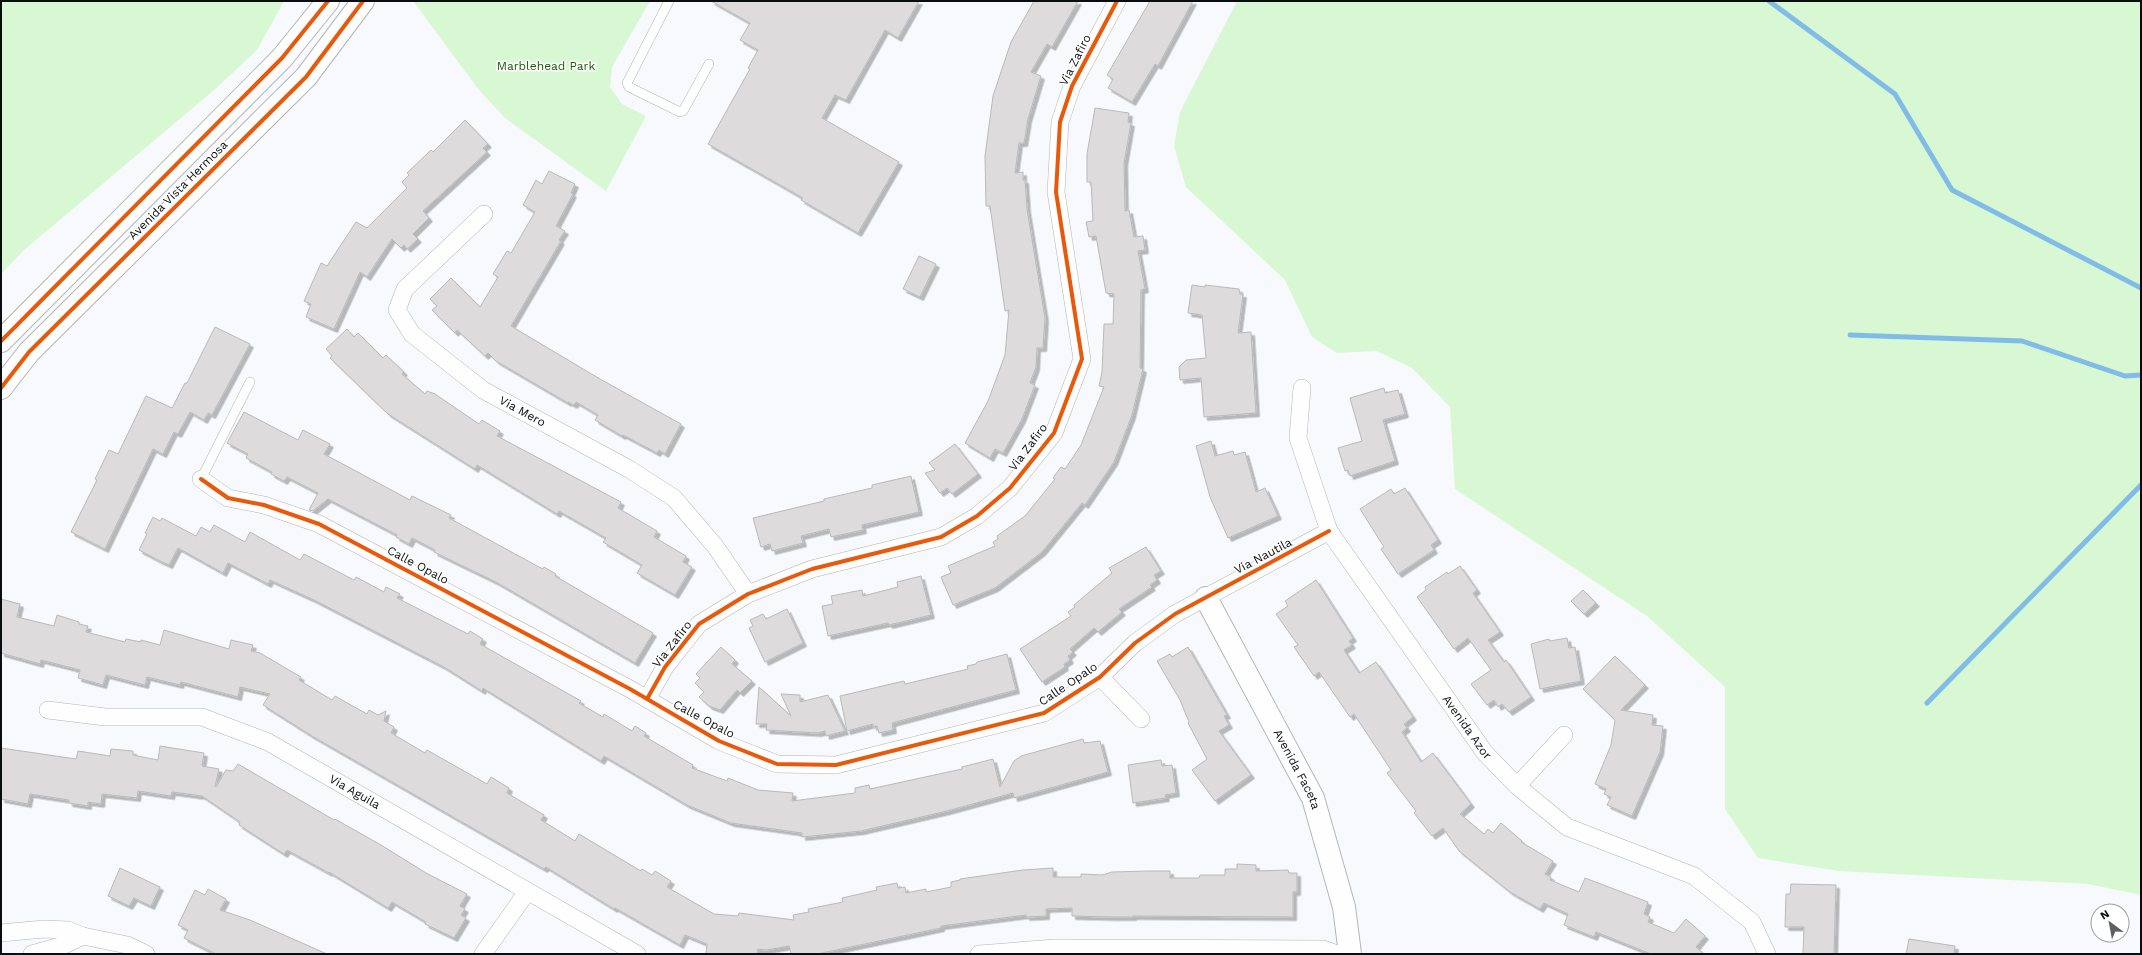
<svg xmlns="http://www.w3.org/2000/svg" width="2142" height="955" font-family="'Work Sans',sans-serif">
	<style>
		.green { fill: #d8f8d3 }
		.lines { fill: none; stroke-linecap: round; stroke-linejoin: round }
		.stream { stroke: #81bbe8; stroke-width: 5 }
		.building { fill: #dddbdc; stroke: #bab9b9; filter: url(#shadow) }
		.lane-casing { stroke: #b3b5b8; stroke-width: 10 }
		.street-casing { stroke: #b3b5b8; stroke-width: 18 }
		.secondary-casing { stroke: #b3b5b8; stroke-width: 24 }
		.lane { stroke: #fefeff; stroke-width: 9 }
		.street { stroke: #fefeff; stroke-width: 17 }
		.secondary { stroke: #fefeff; stroke-width: 22 }
		.cycleway-casing { stroke: #fff; stroke-width: 6 }
		.cycleway { stroke: #e8590c; stroke-width: 4 }
		.labels { text-anchor: middle; stroke-width: 3; stroke-linejoin: round; paint-order: stroke }
		.street-label { font-size: 12px; fill: #0a0d10; stroke: #fff }
		.park-label { font-size: 12px; fill: #1e5809; stroke: #fff }
	</style>
	<defs>
		<filter id="shadow"><feDropShadow dx="3.5" dy="3.5" stdDeviation="0" flood-color="#0004"/></filter>
	</defs>
	<rect width="100%" height="100%" fill="#f7f9fc"/>
	<path class="green" d="M1,1H284L257,50L213,91L24,250L1,274Z
		M413,1H650L612,67L610,87L622,104L646,116L606,191L505,118L479,90Z
		M1237,1H2141V895L2088,884L1839,871L1758,858L1725,809V687L1647,616L1455,489L1450,407L1412,368L1377,351L1337,353L1312,337L1285,280L1186,187L1174,146L1180,112Z"/>
	<g class="lines">
		<path class="stream" d="M1769,1L1895,94L1952,190L2141,288
			M1850,335L2022,341L2125,376L2141,375
			M1927,703L2141,485"/>
	</g>
	<path class="building" d="M711,1H919L898,38L885,30L846,100L835,95L822,118L899,162L858,233L801,200L803,198L708,144L750,69L748,68L758,50L740,40L750,23Z
		M1034,1H1078L1052,47L1047,44L1031,72L1041,76L1028,119L1024,143H1019L1015,173L1023,172V180H1025L1027,209L1045,318L1043,348H1037L1036,367L1030,383L1035,385L1022,419L1003,453L995,449L990,458L965,443L988,401L1005,355L1009,310L1005,311L990,206H986L985,156L993,96L1011,42Z
		M1150,1H1193L1158,66L1155,64L1132,102L1108,88L1113,79L1107,75Z
		M1095,108L1129,113L1128,122L1131,123L1124,163L1125,211L1129,210L1134,237L1143,236L1145,250L1138,251L1145,289L1141,290L1140,368L1143,369L1132,415L1114,462L1085,505L1082,503L1042,552L995,588L953,605L941,577L951,573L948,566L995,546L993,542L998,539L997,536L1025,516L1055,479L1053,478L1061,467L1065,469L1081,445L1104,387L1099,386L1102,372L1104,324H1113L1114,294L1106,293L1096,236L1089,237L1086,222L1093,221L1091,182H1087V154Z
		M465,120L488,144L483,148L487,152L423,211L429,218L413,234L418,239L407,249L404,245L401,248L392,239L367,277L360,272L334,329L306,317L311,304L304,301L321,263L327,266L356,222L367,228L407,188L402,182L409,175L407,173L431,150L433,152Z
		M549,171L575,184L571,193L573,194L556,226L565,231L559,240L561,241L511,326L600,379L681,424L665,454L659,450L657,453L623,435L622,436L595,420L598,415L576,402L574,405L568,402V403L496,361L488,353L485,356L457,330L455,333L432,310L437,306L430,299L451,278L480,307L498,277L493,274L507,251L511,253L535,212L523,205L536,180L542,184Z
		M919,256L936,264L920,297L903,289Z
		M1192,285L1205,287V285L1239,289L1240,294H1243L1238,333L1251,332L1256,413L1204,417L1201,378L1180,380L1179,367L1186,360L1206,358L1202,315L1188,313Z
		M215,327L250,344L212,415L208,413L204,420L190,412L178,434L174,432L163,454L153,449L105,549L71,532L97,480L95,479L109,450L118,454L146,396L172,408L185,383H187Z
		M347,329L354,337L358,333L383,358L386,355L404,372L402,374L425,394L427,391L435,394L479,424L482,420L500,431L497,436L621,502L618,508L657,531L654,537L686,556L683,562L692,567L675,595L637,573L642,565L603,542L606,538L559,511L557,514L477,465L475,469L388,414L330,358L332,356L326,349Z
		M1384,388L1385,393L1398,390L1405,414L1383,420L1395,461L1350,476L1348,470L1345,471L1338,448L1362,441L1350,398Z
		M244,412L298,440L303,430L330,444L324,454L410,500L412,496L451,515L449,518L539,567L543,569L544,567L556,574L555,576L653,633L635,663L496,582L434,552L435,550L412,538L409,544L396,537L397,535L328,499L313,511L309,510L318,493L287,477L284,481L271,474L272,472L246,458L248,454L227,443Z
		M1211,441L1215,456L1233,451L1234,455L1245,452L1256,492L1265,488L1278,516L1228,538L1210,497L1196,446Z
		M955,444L978,474L952,494L947,488L940,493L925,473L935,470L929,463Z
		M911,476L919,512L862,525L863,530L831,537L829,529L801,536L803,543L772,551L770,544L761,547L753,518L824,501V499L872,488V485Z
		M1405,488L1438,540L1431,545L1434,550L1398,574L1381,549L1384,547L1360,509L1391,489L1394,494Z
		M153,517L160,521L162,518L196,536L201,527L210,532L214,525L245,542L250,532L300,560L304,554L354,580L356,577L384,592L386,587L400,594L397,598L468,634L470,631L483,639L480,644L581,701L579,703L603,717L604,714L632,731L635,726L646,733L644,736L693,765L692,768L727,781L728,778L758,790L793,793L792,801L855,793V788L869,785L870,789L962,769V767L993,759L1000,787L1014,761L1021,756L1083,739L1084,743L1100,741L1108,772L1014,798L1013,793L947,811L861,831L802,837V833L731,823L687,805L604,756L601,761L483,688L482,691L444,667L314,600L270,580L268,584L228,563L223,573L178,548L169,565L160,561L139,550L147,534L145,533Z
		M1146,547L1161,571L1154,575L1157,580L1150,585L1152,587L1119,609L1122,612L1098,632L1094,628L1070,649L1073,652L1068,656L1070,660L1064,664L1065,667L1042,682L1020,649L1071,616L1068,612L1075,607L1074,605L1112,573L1109,568Z
		M1460,566L1477,590L1473,593L1500,632L1488,640L1504,662L1506,660L1531,697L1509,712L1502,704L1498,707L1494,700L1487,705L1471,684L1491,670L1468,638L1454,649L1417,597L1426,590L1425,587L1447,572L1448,574Z
		M921,576L931,615L889,625L888,623L828,636L822,606L833,604L831,596L862,590L863,596L898,587L897,582Z
		M1316,580L1353,638L1349,641L1352,645L1344,650L1359,673L1376,662L1413,717L1404,724L1407,728L1402,732L1421,762L1433,753L1471,804L1460,814L1484,834L1488,829L1493,833L1501,823L1522,841L1521,842L1553,861L1545,874L1551,877L1550,880L1579,892L1585,878L1648,902L1644,914L1650,917L1648,922L1674,933L1686,919L1705,936L1696,947L1704,954H1651L1596,932L1594,937L1564,925L1568,914L1544,903L1540,909L1510,892L1459,851L1443,828L1432,836L1414,813L1416,811L1387,773L1391,770L1354,714L1350,717L1319,672L1314,676L1294,647L1298,645L1276,614L1288,606L1285,601Z
		M1583,590L1596,603L1584,614L1571,601Z
		M1,599L20,604L17,617L54,626L57,615L79,622V624L88,626L86,632L125,642L126,639L141,642V640L160,645L164,630L229,649L231,640L253,645L251,651L260,653L301,677L299,680L332,700L335,696L367,714L369,710L378,715L386,711L384,721L394,727L391,733L425,753L427,750L487,784L491,777L509,788L507,793L544,815L541,820L575,841L579,834L641,871L642,869L652,875L655,871L671,881L667,887L714,914L738,916L739,913L794,920L793,915L809,912L808,909L843,902L842,898L877,890L876,887L897,883L898,888L905,887L906,893L926,889V892L951,887V882L960,880V879L1023,870L1053,868V877H1081V874L1102,875L1112,872L1148,871H1170V878H1199L1200,875H1225V869H1237V864L1256,865V871L1288,870L1289,873H1297V892H1293V917L1133,916V917H1112L1072,916V908L1046,909V916L1026,917V915L941,926V928L817,954H791L789,946L766,950L758,949L757,954H706L707,944L685,935L680,945L615,908L614,909L546,867L544,869L312,736L263,705L270,694L240,687L238,697L181,682L180,685L147,677L145,685L106,675L103,685L78,678L80,670L41,660L40,664L1,653Z
		M787,609L803,643L765,662L749,628L753,626L750,620L763,614L766,619Z
		M1567,638L1569,648L1575,647L1581,681L1540,689L1531,644L1549,639L1550,641Z
		M721,647L735,660L732,664L752,681L740,693L737,690L720,710L709,706L699,697L704,692L695,683L700,678L696,674Z
		M1188,647L1227,715L1224,716L1229,725L1219,731L1251,775L1215,801L1192,770L1207,759L1188,723L1189,722L1180,700L1157,661L1170,654L1172,657Z
		M1007,654L1016,690L892,723L893,730L879,733L877,726L873,727V724L847,731L840,696L904,681L905,684L968,669L967,666L976,664L977,662Z
		M1615,656L1645,685L1621,710L1653,715L1652,725L1663,726L1660,752L1632,816L1607,805L1611,797L1604,794L1606,789L1595,784L1611,745L1615,720L1583,689Z
		M759,687L791,716L781,694L800,695V702L828,695L845,731L826,736L825,731L818,733L766,730L767,724H756Z
		M160,746L204,753L202,766L219,769L215,786L216,787L226,770L233,771L238,764L334,820L335,819L381,845L426,873L467,894L460,906L465,909L461,915L466,918L454,938L425,924L426,922L392,902L388,908L329,872V873L287,850L284,854L239,825L240,822L202,796L172,792L171,796L138,791L137,798L102,794L101,804L88,802V806L69,803V800L30,794L28,804L1,799V748L76,759L78,751L110,756L111,749L133,751V755L158,760Z
		M1161,760L1162,766L1172,765L1176,793L1165,795L1166,798L1133,803L1128,765Z
		M120,868L160,887L151,906L134,898L129,906L108,896Z
		M1791,884L1836,885L1834,954H1803L1804,927H1785L1786,894H1790Z
		M208,889L226,899L220,910L250,920L327,954H216L184,938L188,930L178,925L195,890L205,895Z
		M1909,939L1955,946L1954,954H1906Z"/>
	<g class="lines">
		<g class="lane-casing">
			<path id="lane" d="M669,1L627,83L629,87L680,112L683,111L709,64
				M201,479L250,382"/>
		</g>
		<g class="street-casing">
			<g id="street">
				<path id="s1" d="M484,214L405,289L397,310L412,334L483,390L629,469L674,498L715,546L748,594"/>
				<path id="s2" d="M1302,388L1298,438L1329,531L1485,753L1517,786L1567,827L1694,876L1752,922L1767,954"/>
				<path d="M201,479L228,498L264,505L319,524L630,689L719,741L777,764L836,765L1044,713L1100,677L1135,643L1175,614L1329,531"/>
				<path d="M1100,677L1141,719"/>
				<path d="M647,699L665,667L699,624L748,594L812,569L941,537L977,516L1010,488L1054,433L1082,359L1056,192L1060,122L1072,86L1117,1"/>
				<path id="s3" d="M48,710L105,717H202L268,742L637,954"/>
				<path d="M1517,786L1564,735"/>
				<path d="M1,933L44,929L68,930L83,936L127,945L146,954"/>
				<path d="M32,954L64,945L83,936"/>
				<path d="M483,954L527,892"/>
				<path d="M979,954L1055,948L1323,949L1337,954"/>
			</g>
		</g>
		<g class="secondary-casing">
			<g id="secondary">
				<path d="M1,341L282,58L328,1"/>
				<path d="M1,388L29,352L306,77L363,1"/>
				<path id="s4" d="M1206,598L1313,798L1344,907L1350,954"/>
			</g>
		</g>
		<use href="#lane" class="lane"/>
		<use href="#street" class="street"/>
		<use href="#secondary" class="secondary"/>
		<g class="cycleway-casing">
			<path id="cycleway" d="M1,341L282,58L328,1
				M1,388L29,352L306,77L363,1
				M201,479L228,498L264,505L319,524L630,689L719,741L777,764L836,765L1044,713L1100,677L1135,643L1175,614L1329,531
				M647,699L665,667L699,624L748,594L812,569L941,537L977,516L1010,488L1054,433L1082,359L1056,192L1060,122L1072,86L1117,1"/>
		</g>
		<use href="#cycleway" class="cycleway"/>
	</g>
	<g class="labels">
		<g class="street-label">
			<text transform="translate(1075 60) rotate(-63)" y="4">Via Zafiro</text>
			<text transform="translate(178 190) rotate(-45)" y="4">Avenida Vista Hermosa</text>
			<text dy="4" stroke="none"><textPath href="#s1" startOffset="295">Via Mero</textPath></text>
			<text transform="translate(1028 447) rotate(-53)" y="4">Via Zafiro</text>
			<text transform="translate(1263 556) rotate(-28)" y="4">Via Nautila</text>
			<text transform="translate(418 565) rotate(28)" y="4">Calle Opalo</text>
			<text transform="translate(672 644) rotate(-52)" y="4">Via Zafiro</text>
			<text transform="translate(1068 684) rotate(-34)" y="4">Calle Opalo</text>
			<text transform="translate(704 719) rotate(28)" y="4">Calle Opalo</text>
			<text dy="4" stroke="none"><textPath href="#s2" startOffset="388">Avenida Azor</textPath></text>
			<text dy="4" stroke="none"><textPath href="#s4" startOffset="194">Avenida Faceta</textPath></text>
			<text dy="4" stroke="none"><textPath href="#s3" startOffset="325">Via Aguila</textPath></text>
		</g>
		<g class="park-label">
			<text x="546" y="70">Marblehead Park</text>
		</g>
	</g>
	<rect width="2142" height="955" fill="none" stroke="#0a0d10" stroke-width="4"/>
	<g transform="translate(2110 923) rotate(328)"><circle r="19" fill="#ffffff" stroke="#9d9e9f"/>
	<path d="M0-3L7 15L0 10L-7 15Z" fill="#5d6063"/>
	<text y="-6" font-size="11" font-weight="bold" text-anchor="middle" fill="#0a0d10">N</text>
	</g>
</svg>
